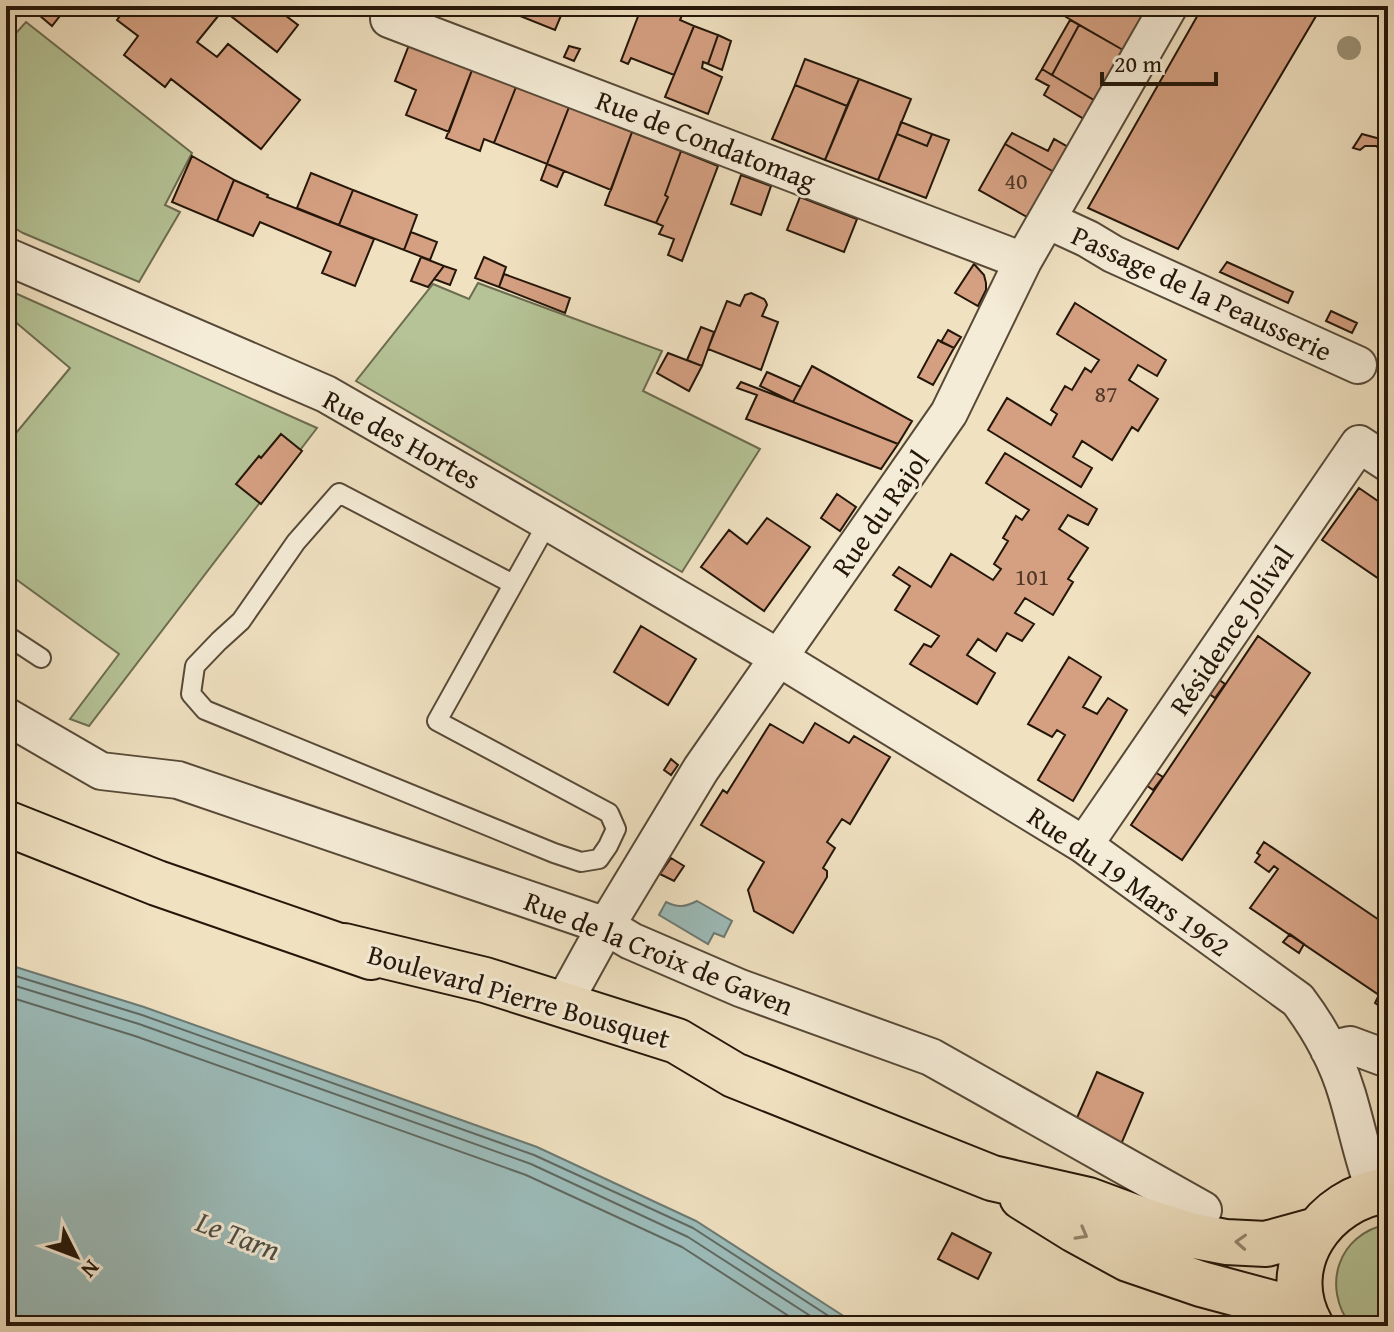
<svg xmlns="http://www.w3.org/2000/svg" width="1394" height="1332" font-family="'Gentium Book Plus',serif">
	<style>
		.green { fill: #b5c396; stroke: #6c6c50; stroke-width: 2 }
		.water { fill: #9cbcba; stroke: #6c7a73; stroke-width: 2 }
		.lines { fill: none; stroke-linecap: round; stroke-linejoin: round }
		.shore { stroke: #606962; stroke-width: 2 }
		.building { fill: #d5a082; stroke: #241609; stroke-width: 2 }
		.service-casing { stroke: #574937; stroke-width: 22 }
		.minor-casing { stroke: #574937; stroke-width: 40 }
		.primary-casing { stroke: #241609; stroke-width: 48 }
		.service { stroke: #f5ecd7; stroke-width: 18 }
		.minor { stroke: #f5ecd7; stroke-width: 36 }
		.primary { stroke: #f0e1c1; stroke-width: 44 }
		.tree { fill: #9c9377 }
		.oneway { stroke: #94866e }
		.labels { text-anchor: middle; stroke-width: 6; stroke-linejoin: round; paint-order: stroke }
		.number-label { font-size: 24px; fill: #503827 }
		.street-label { font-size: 28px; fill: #241609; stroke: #f5ecd7 }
		.water-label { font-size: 30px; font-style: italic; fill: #4e5047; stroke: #f5ecd7 }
	</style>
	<rect width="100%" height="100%" fill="#f0e1c1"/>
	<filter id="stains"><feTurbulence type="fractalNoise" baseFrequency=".0025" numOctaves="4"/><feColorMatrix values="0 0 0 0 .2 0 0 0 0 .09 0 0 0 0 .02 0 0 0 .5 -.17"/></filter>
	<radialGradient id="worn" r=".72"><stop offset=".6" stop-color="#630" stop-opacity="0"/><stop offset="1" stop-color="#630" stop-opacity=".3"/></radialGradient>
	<path class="green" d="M26,22L192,153L165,205L180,212L139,282L23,233L6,223V44Z
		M478,283L662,351L643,391L760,449L682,572L356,381L433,284L469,299Z
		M6,289L317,428L89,726L70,719L119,654L6,572V445L70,368L6,314Z
		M1388,1224V1326H1351C1321,1286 1338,1234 1388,1224Z"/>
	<path class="water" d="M697,901L732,921L724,937L714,933L708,944L659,915L666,902C678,908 685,907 697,901Z
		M6,964L144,1007L537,1147L696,1221L859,1326H6Z"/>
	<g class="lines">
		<path class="shore" d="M6,973L142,1015L534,1155L693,1228L844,1326
			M6,983L139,1024L531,1164L688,1237L826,1326
			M6,996L135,1036L526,1175L682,1247L804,1326"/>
	</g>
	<path class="building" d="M37,6H64L66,8L52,26L33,10Z
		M127,6H279L277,9L298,25L277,52L223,10L197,42L217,57L228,44L300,100L261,149L171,79L165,87L124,55L138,36L117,20Z
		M501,6H565L555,30L500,8Z
		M642,6H686L680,20L694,26L674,75L631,58L628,64L621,61Z
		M1073,6H1148L1123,50L1066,17Z
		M1203,6H1322L1178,249L1088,208Z
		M1070,20L1079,25L1052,75L1042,69Z
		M1079,25L1123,50L1094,100L1052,75Z
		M694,26L718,35L708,64L703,62L702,68L722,77L708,114L665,97Z
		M718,35L731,41L722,70L708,64Z
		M409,45L472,70L449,132L406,115L416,90L395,81Z
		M569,46L580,49L574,61L564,57Z
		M805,59L859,79L847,106L795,85Z
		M1042,69L1094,100L1084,119L1044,95L1049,86L1036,79Z
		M472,70L516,87L494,143L484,139L480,151L446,138Z
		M859,79L911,99L878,180L825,160Z
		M795,85L847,106L825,160L772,139Z
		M516,87L569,107L547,164L494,143Z
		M569,107L632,132L611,190L547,164Z
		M901,122L932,134L927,146L897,134Z
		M632,132L681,151L665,195L668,197L656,223L605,205Z
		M1012,133L1048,151L1054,139L1068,147L1054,172L1005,144Z
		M897,134L927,146L932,134L949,140L926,198L878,180Z
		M1362,134L1388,141V164L1384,162L1381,150L1376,146H1365L1360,150L1353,148Z
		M1005,144L1054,172L1027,217L979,190Z
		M681,151L718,166L682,261L668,255L674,239L659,234L663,226L656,223L668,197L665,195Z
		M192,156L234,180L217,221L172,202Z
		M547,164L564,171L557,187L541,180Z
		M311,173L353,190L339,225L297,208Z
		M741,175L771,186L761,215L731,204Z
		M234,180L268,195L267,197L374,239L355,286L322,273L331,252L260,222L253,236L217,221Z
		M353,190L417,215L404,250L339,225Z
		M800,197L857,219L844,252L787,230Z
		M411,232L437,242L430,260L404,250Z
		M421,257L444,266L428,287L411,281Z
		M484,257L506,267L499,287L475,278Z
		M1227,262L1293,292L1288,303L1220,272Z
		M974,264L984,275L986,283V290L978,306L955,293Z
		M444,266L456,270L450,285L434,279Z
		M504,274L570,298L565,313L499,287Z
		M751,293L764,299L766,302L767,305L762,316L778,322L761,370L708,349L727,301L740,306L745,295Z
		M1075,303L1166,360L1157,376L1138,365L1129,380L1158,399L1138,431L1132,427L1112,460L1082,441L1073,457L1092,468L1081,487L988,430L1007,398L1051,425L1057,414L1051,410L1065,386L1072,390L1085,368L1091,372L1099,360L1057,334Z
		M1331,311L1357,323L1352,333L1326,321Z
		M701,327L714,332L702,366L687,360Z
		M948,330L961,337L954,348L941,342Z
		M938,340L954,348L933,385L918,377Z
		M668,353L702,366L689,391L657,373Z
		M812,366L912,421L898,444L793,402Z
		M767,372L801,387L793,402L760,386Z
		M741,382L793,402L898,444L881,469L746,419L757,395L737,388Z
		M281,434L302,451L261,504L236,484L259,456L261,458Z
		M1005,453L1097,509L1088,525L1068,515L1059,529L1088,548L1068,579L1073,582L1053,615L1025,598L1015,613L1034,624L1022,641L1007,633L996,651L978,639L967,655L995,673L977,704L910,664L924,644L931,647L939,636L895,610L910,586L893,575L899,567L931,587L951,554L993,580L1001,569L994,564L1008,541L1003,538L1016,516L1022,520L1029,510L986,483Z
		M1359,488L1388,508V585L1322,540Z
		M837,494L856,507L840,531L821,518Z
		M767,518L810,547L764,611L701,567L729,530L747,544Z
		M641,626L696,659L668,705L614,672Z
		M1258,636L1310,673L1182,860L1131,825Z
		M1069,657L1101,677L1083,707L1097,714L1108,698L1127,710L1073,801L1038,780L1065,735L1057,730L1052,737L1028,724Z
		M1218,679L1225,684L1215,698L1208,693Z
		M815,723L849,743L854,736L890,757L850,824L842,819L827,842L835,848L823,868L827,871V877L793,933L754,911L748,890L764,862L701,825L723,790L727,793L770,724L803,743Z
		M671,759L678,765L671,775L664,770Z
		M1155,772L1163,777L1153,790L1146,785Z
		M1264,842L1388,926V1001L1250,908L1278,869L1274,866L1269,872L1255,862L1260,855L1257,853Z
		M671,858L684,866L674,881L660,874Z
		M1290,934L1304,944L1299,953L1283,942Z
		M1379,995L1388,1001V1012L1375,1003Z
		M1097,1072L1143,1093L1119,1149L1073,1127Z
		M952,1233L991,1253L978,1279L938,1259Z"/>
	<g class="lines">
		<g class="service-casing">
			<path id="service" d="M513,584L339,493L296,542L241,621L219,641L195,666L191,694L205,710L554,853L581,862L599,859L608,846L616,829L609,813L437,721L548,522
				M6,635L41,658"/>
		</g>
		<g class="minor-casing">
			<path id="minor" d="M389,19L1023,261
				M1047,220L1088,239L1113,254L1358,365
				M6,256L326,394L548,522L779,658L1084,845L1298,1000C1319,1028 1337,1060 1347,1094C1357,1127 1363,1160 1375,1191
				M6,716L101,771L178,780L606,926L631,941L740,988L931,1057L1203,1210
				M1084,845L1359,444L1388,463
				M563,1004L606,926L701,769L949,413L1023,261L1169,6
				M1329,1050L1350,1045L1388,1059"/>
		</g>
		<g class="primary-casing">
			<path id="primary" d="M6,823L157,883L371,957
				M344,946L485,980L677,1041L734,1075L992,1178L1088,1200L1142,1220L1189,1235L1226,1242L1266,1244L1317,1230
				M1022,1197L1075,1230L1128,1259L1201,1284L1283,1306L1308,1320
				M1311,1326C1277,1265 1323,1198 1388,1190"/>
		</g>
		<use href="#service" class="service"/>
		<use href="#minor" class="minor"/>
		<use href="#primary" class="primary"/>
	</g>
	<circle class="tree" cx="1349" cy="48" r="12"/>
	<defs><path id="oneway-chevron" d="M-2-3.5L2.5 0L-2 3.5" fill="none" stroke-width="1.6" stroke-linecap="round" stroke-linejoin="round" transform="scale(2)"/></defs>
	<g class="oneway">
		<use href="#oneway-chevron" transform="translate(1082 1234) rotate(29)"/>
		<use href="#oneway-chevron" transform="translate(1241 1242) rotate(-177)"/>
	</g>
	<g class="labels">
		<g class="number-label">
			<text x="1016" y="189">40</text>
			<text x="1106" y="402">87</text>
			<text x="1032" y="585">101</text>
		</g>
		<g class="street-label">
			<text transform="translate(706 140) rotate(21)" y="10">Rue de Condatomag</text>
			<text transform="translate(1202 293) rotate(25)" y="10">Passage de la Peausserie</text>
			<text transform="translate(402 439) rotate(29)" y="10">Rue des Hortes</text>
			<text transform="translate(880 513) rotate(-55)" y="10">Rue du Rajol</text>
			<text transform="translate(1231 630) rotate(-56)" y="10">Résidence Jolival</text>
			<text transform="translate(1129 881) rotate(35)" y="10">Rue du 19 Mars 1962</text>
			<text transform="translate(659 953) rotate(22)" y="10">Rue de la Croix de Gaven</text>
			<text transform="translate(519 996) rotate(16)" y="10">Boulevard Pierre Bousquet</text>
		</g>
		<g class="water-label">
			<text transform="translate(238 1236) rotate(21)" y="10">Le Tarn</text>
		</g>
	</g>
	<rect width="1394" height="1332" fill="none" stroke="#f0e1c1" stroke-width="32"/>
	<rect x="8" y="8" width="1378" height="1316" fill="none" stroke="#241609" stroke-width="4"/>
	<rect x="16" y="16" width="1362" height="1300" fill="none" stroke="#241609" stroke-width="2"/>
	<g transform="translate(76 1256) rotate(132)" stroke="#f5ecd7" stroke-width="6" paint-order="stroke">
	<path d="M0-6L14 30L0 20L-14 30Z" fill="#241609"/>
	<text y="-12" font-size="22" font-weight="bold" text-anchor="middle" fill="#241609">N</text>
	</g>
	<path d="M1102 72v12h114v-12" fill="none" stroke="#241609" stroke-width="4"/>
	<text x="1114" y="72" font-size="24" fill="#241609" stroke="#f5ecd7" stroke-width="6" paint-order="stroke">20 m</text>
	<rect width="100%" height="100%" filter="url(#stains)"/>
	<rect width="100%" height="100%" fill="url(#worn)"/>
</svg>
